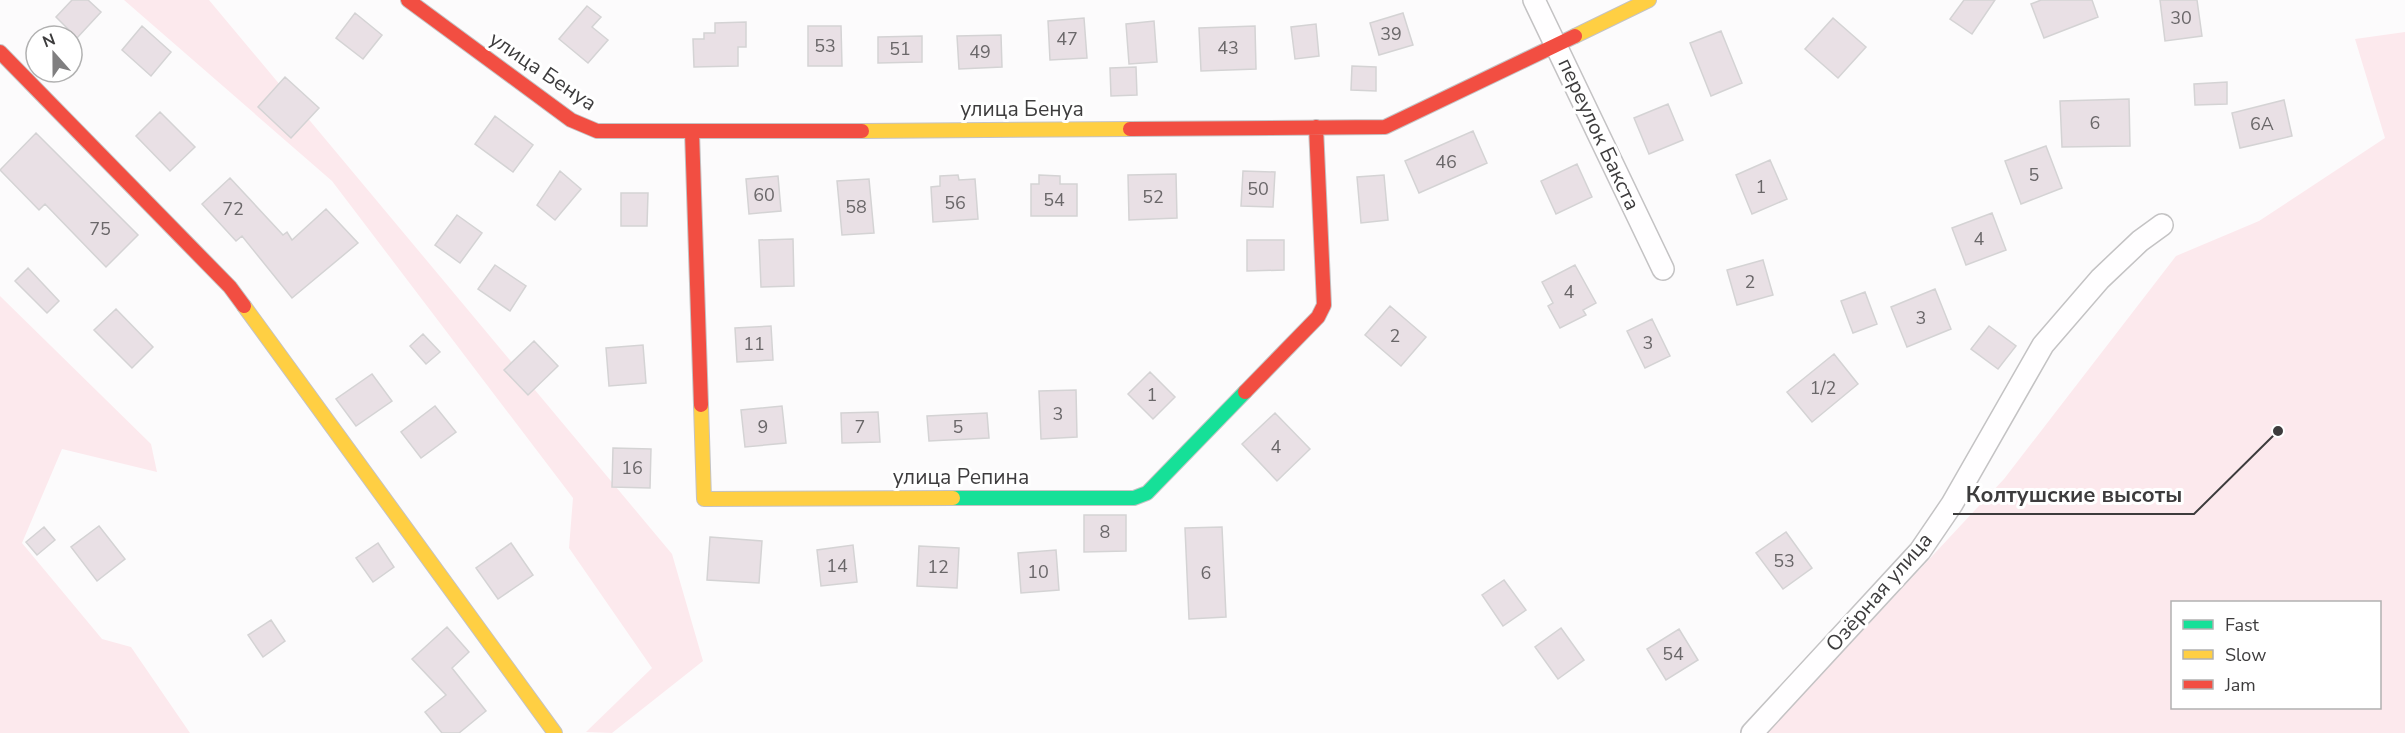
<svg xmlns="http://www.w3.org/2000/svg" width="2405" height="733" viewBox="0 0 2405 733" font-family="'Nunito Sans',sans-serif">
<style>
.green{fill:#fce9ed;fill-rule:evenodd}
.building{fill:#e9e0e5;stroke:#d4d3d4;stroke-width:1.5}
.lines{fill:none;stroke-linecap:round;stroke-linejoin:round}
.street-casing{stroke:#c4c3c4;stroke-width:24}
.fast-casing{stroke:#c4c3c4;stroke-width:16}
.slow-casing{stroke:#c4c3c4;stroke-width:16}
.jam-casing{stroke:#c4c3c4;stroke-width:16}
.street{stroke:#fffeff;stroke-width:21}
.fast{stroke:#16e098;stroke-width:14}
.slow{stroke:#ffcf43;stroke-width:14}
.jam{stroke:#f24e42;stroke-width:14}
.labels{text-anchor:middle;stroke-width:6;stroke-linejoin:round;paint-order:stroke}
.number-label{font-size:18px;fill:#6a6769}
.street-label{font-size:21px;fill:#3d3c3d;stroke:#fff}
.leader{fill:none;stroke:#3d3c3d;stroke-width:2}
.callout-dot{fill:#3d3c3d;stroke:#fff;stroke-width:2}
.callout-label{font-size:22px;text-anchor:middle;font-weight:bold;fill:#3d3c3d;stroke:#fff;stroke-width:6;stroke-linejoin:round;paint-order:stroke}
</style>
<rect width="100%" height="100%" fill="#fcfbfc"/>
<path class="green" d="M124,0h85l463,554 31,107 -91,72 -26,-1 66,-64 -83,-120 4,-50 -241,-317z
M2405,32v701h-638l237,-254 172,-223 83,-35 126,-83 -30,-99zM2172,602h208v106h-208z
M0,296l151,148 6,28 -95,-23 -40,94 80,96 29,8 59,86h-190z"/>
<path class="building" d="M72,0h16l13,12 -24,26 -21,-21z
M1964,0h31l-23,34 -22,-15z
M2041,0h51l6,17 -54,21 -13,-34z
M2160,0h37l5,36 -37,5z
M587,6l14,11 -9,10 16,13 -20,23 -29,-24z
M355,13l27,22 -19,24 -27,-21z
M1403,13l10,32 -34,10 -9,-32z
M1084,18l3,40 -37,2 -2,-39z
M1833,18l33,29 -28,31 -33,-29z
M1154,21l3,41 -28,2 -3,-40z
M746,22v25h-8v19l-44,1 -1,-28h11v-6h11v-10z
M1316,24l3,32 -24,3 -4,-32z
M142,26l29,26 -20,24 -29,-26z
M808,26h33l1,40h-34z
M1255,26l1,43 -55,2 -2,-43z
M1721,31l21,52 -31,13 -21,-53z
M1001,35l1,32 -43,2 -2,-33z
M922,36v26l-44,1v-26z
M1352,66l24,1v24l-25,-1z
M1136,67l1,28 -26,1 -1,-28z
M285,77l34,31 -28,30 -33,-31z
M2227,82v22l-32,1 -1,-21z
M2129,99l1,47 -68,1 -2,-46z
M2284,100l8,36 -52,12 -8,-35z
M1668,104l15,36 -34,14 -15,-36z
M160,112l35,35 -25,24 -34,-35z
M495,116l38,29 -20,27 -38,-28z
M1473,131l14,32 -68,30 -14,-32z
M36,133l102,102 -32,32 -61,-63 -6,6 -39,-40z
M2046,146l16,42 -41,16 -16,-43z
M1770,160l17,39 -35,15 -16,-39z
M1577,164l15,33 -36,17 -15,-33z
M560,171l21,18 -26,31 -18,-15z
M1243,171l32,1 -2,35 -32,-1z
M1176,174l1,44 -48,2 -1,-45z
M958,175l1,5 16,-1 3,40 -45,3 -2,-35 9,-1v-10z
M1039,175l21,1v8h17v32h-46v-32h8z
M1384,175l4,45 -27,3 -4,-46z
M778,176l3,35 -32,3 -3,-35z
M230,178l53,57 4,-3 5,8 34,-31 32,34 -66,55 -50,-62 -6,5 -34,-37z
M869,179l5,54 -32,2 -5,-54z
M621,193h27l-1,33h-26z
M1992,213l14,37 -40,15 -14,-37z
M457,215l25,18 -22,30 -25,-18z
M793,239l1,47 -33,1 -2,-47z
M1247,240h37v30l-37,1z
M1763,260l10,35 -36,10 -10,-35z
M495,265l31,21 -16,25 -32,-22z
M1575,265l21,38 -13,7 3,5 -26,13 -12,-22 5,-3 -11,-21z
M28,268l31,33 -12,12 -32,-32z
M1935,289l16,40 -44,18 -16,-40z
M1865,292l12,32 -24,9 -12,-32z
M1390,306l36,31 -25,29 -36,-31z
M116,309l37,38 -21,21 -38,-38z
M1652,319l18,37 -25,12 -18,-37z
M771,326l2,34 -36,2 -2,-34z
M1989,326l27,20 -18,23 -27,-20z
M423,334l17,18 -14,12 -16,-18z
M534,341l24,25 -30,29 -24,-25z
M643,345l3,38 -37,3 -3,-38z
M1834,354l24,30 -46,38 -25,-30z
M1150,372l25,25 -22,22 -25,-25z
M372,374l20,27 -36,25 -20,-27z
M1076,390l1,47 -36,2 -2,-48z
M435,406l21,26 -35,26 -20,-26z
M782,406l4,37 -41,4 -4,-37z
M878,412l2,30 -38,1 -1,-30z
M987,413l2,25 -60,3 -2,-25z
M1275,413l35,36 -33,32 -35,-37z
M613,448l38,1 -1,39 -38,-1z
M1084,515h42v36l-42,1z
M99,526l26,33 -28,22 -26,-34z
M44,527l11,13 -18,15 -11,-13z
M1222,527l4,90 -37,2 -4,-91z
M1786,532l26,36 -29,21 -27,-36z
M710,537l52,4 -3,42 -52,-3z
M378,543l16,24 -21,15 -17,-24z
M511,543l22,32 -35,24 -22,-31z
M853,545l4,37 -36,4 -4,-36z
M919,546l40,2 -2,40 -40,-2z
M1056,550l3,40 -38,3 -3,-40z
M1504,580l22,30 -23,16 -21,-31z
M271,620l14,21 -22,16 -15,-22z
M447,627l22,25 -17,16 34,43 -27,22h-17l-17,-21 21,-17 -34,-36z
M1561,628l23,32 -26,19 -23,-32z
M1679,629l19,31 -32,20 -19,-31z"/>
<g class="lines">
<defs>
<path id="street" d="M1534,0l129,269
M1752,733l168,-182 32,-47 91,-159 57,-66 40,-38 22,-16"/>
<path id="fast" d="M953,498h181l13,-5 98,-101"/>
<path id="slow" d="M1575,36l74,-36
M862,131l268,-2
M244,306l311,427
M701,405l3,94 249,-1"/>
<path id="jam" d="M408,0l163,120 26,11h265
M0,52l230,235 14,19
M1130,129l255,-2 190,-91
M692,132l9,273
M1245,392l73,-75 6,-12 -8,-178"/>
</defs>
<use href="#street" class="street-casing"/>
<use href="#fast" class="fast-casing"/>
<use href="#slow" class="slow-casing"/>
<use href="#jam" class="jam-casing"/>
<use href="#street" class="street"/>
<use href="#fast" class="fast"/>
<use href="#slow" class="slow"/>
<use href="#jam" class="jam"/>
</g>
<g class="labels">
<g class="number-label">
<text x="2181" y="24">30</text>
<text x="1391" y="40">39</text>
<text x="1067" y="45">47</text>
<text x="825" y="52">53</text>
<text x="1228" y="54">43</text>
<text x="900" y="55">51</text>
<text x="980" y="58">49</text>
<text x="2095" y="129">6</text>
<text x="2262" y="130">6А</text>
<text x="1446" y="168">46</text>
<text x="2034" y="181">5</text>
<text x="1761" y="193">1</text>
<text x="1258" y="195">50</text>
<text x="764" y="201">60</text>
<text x="1153" y="203">52</text>
<text x="1054" y="206">54</text>
<text x="955" y="209">56</text>
<text x="856" y="213">58</text>
<text x="233" y="215">72</text>
<text x="100" y="235">75</text>
<text x="1979" y="245">4</text>
<text x="1750" y="288">2</text>
<text x="1569" y="298">4</text>
<text x="1921" y="324">3</text>
<text x="1395" y="342">2</text>
<text x="1648" y="349">3</text>
<text x="754" y="350">11</text>
<text x="1823" y="394">1/2</text>
<text x="1152" y="401">1</text>
<text x="1058" y="420">3</text>
<text x="763" y="433">9</text>
<text x="860" y="433">7</text>
<text x="958" y="433">5</text>
<text x="1276" y="453">4</text>
<text x="632" y="474">16</text>
<text x="1105" y="538">8</text>
<text x="1784" y="567">53</text>
<text x="837" y="572">14</text>
<text x="938" y="573">12</text>
<text x="1038" y="578">10</text>
<text x="1206" y="579">6</text>
<text x="1673" y="660">54</text>
</g>
<g class="street-label">
<text transform="translate(543 71) rotate(34)" y="7">улица Бенуа</text>
<text x="1022" y="116">улица Бенуа</text>
<text transform="translate(1599 134) rotate(65)" y="7">переулок Бакста</text>
<text x="961" y="484">улица Репина</text>
<text transform="translate(1879 592) rotate(-49)" y="7">Озёрная улица</text>
</g>
</g>
<path class="leader" d="M2278 431L2194 514H1953"/>
<circle class="callout-dot" cx="2278" cy="431" r="6"/>
<g class="callout-label">
<text x="2074" y="502">Колтушские высоты</text>
</g>
<rect x="2171" y="601" width="210" height="108" fill="#ffffff" stroke="#b1b1b1" stroke-width="1.5"/>
<rect x="2183" y="620" width="30" height="9" fill="#16e098" stroke="#b1b1b1" stroke-width="1.5"/>
<text x="2225" y="631" font-size="18" fill="#3d3c3d">Fast</text>
<rect x="2183" y="650" width="30" height="9" fill="#ffcf43" stroke="#b1b1b1" stroke-width="1.5"/>
<text x="2225" y="661" font-size="18" fill="#3d3c3d">Slow</text>
<rect x="2183" y="680" width="30" height="9" fill="#f24e42" stroke="#b1b1b1" stroke-width="1.5"/>
<text x="2225" y="691" font-size="18" fill="#3d3c3d">Jam</text>
<g transform="translate(54 54) rotate(339)"><circle r="28" fill="#ffffff" stroke="#b1b1b1" stroke-width="1.5"/>
<path d="M0-4.5L10 22L0 15L-10 22Z" fill="#807f80"/>
<text y="-9" font-size="16" font-weight="bold" text-anchor="middle" fill="#3d3c3d">N</text>
</g>
</svg>
